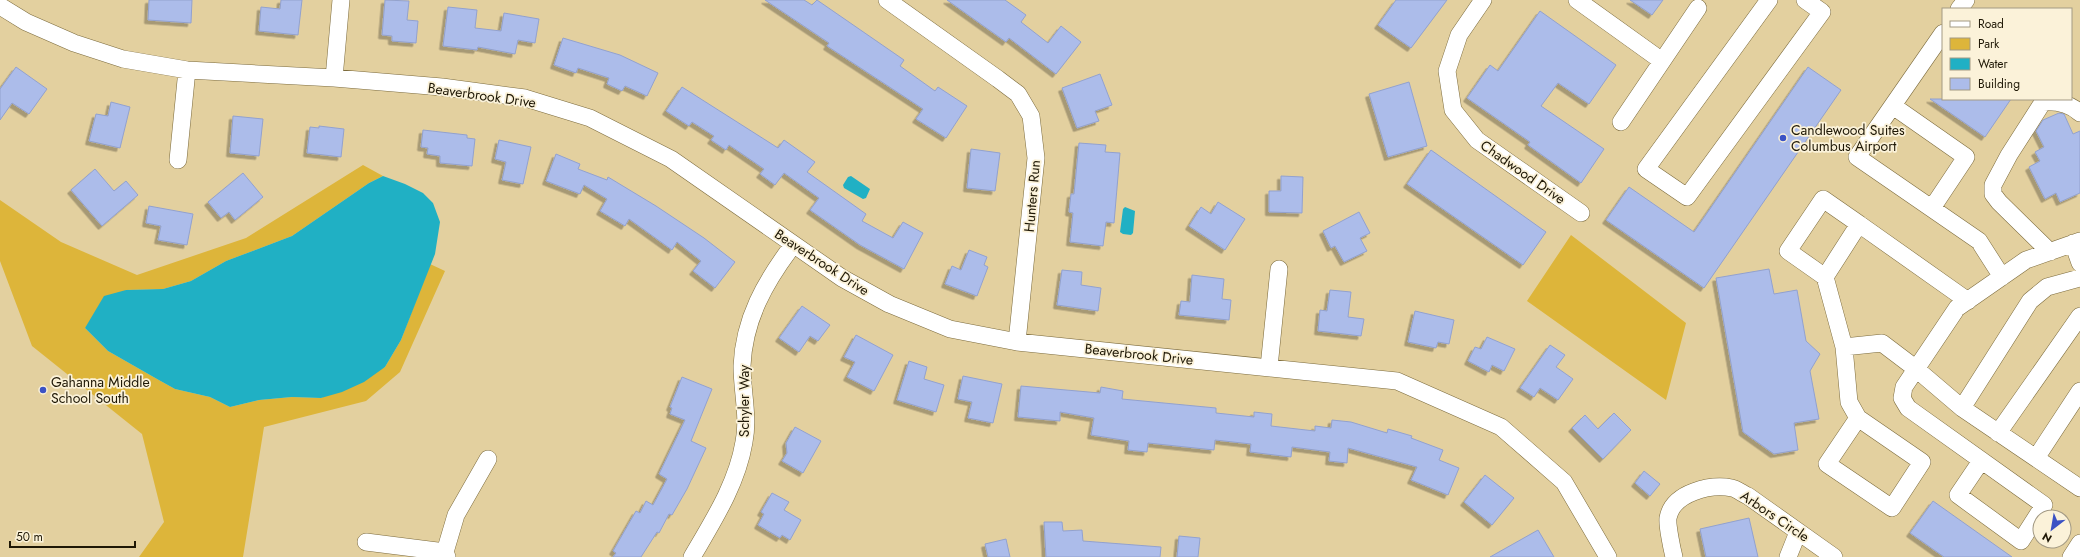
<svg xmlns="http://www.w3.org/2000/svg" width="2080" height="557" viewBox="0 0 2080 557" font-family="Jost,sans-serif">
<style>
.green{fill:#ddb53a}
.water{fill:#20b0c4}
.building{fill:#acbcea;stroke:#92a1ce;filter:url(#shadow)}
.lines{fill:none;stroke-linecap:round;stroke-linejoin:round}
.minor-casing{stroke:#7c6b3d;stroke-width:18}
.minor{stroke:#fff;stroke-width:17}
.poi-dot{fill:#3b52c4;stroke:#fbf2d9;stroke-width:1.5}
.labels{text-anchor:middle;stroke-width:3.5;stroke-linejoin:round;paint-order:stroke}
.street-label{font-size:14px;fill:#1e1705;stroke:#fbf2d9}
.poi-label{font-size:14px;fill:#1e1705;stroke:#fbf2d9;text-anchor:start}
</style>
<defs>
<filter id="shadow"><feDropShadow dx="-3.5" dy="3.5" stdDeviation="0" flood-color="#0004"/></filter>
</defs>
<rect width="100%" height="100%" fill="#e3d09f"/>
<path class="green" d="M363,165l20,11 -14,7 -77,53 -66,25 -35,20 -28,8 -37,1 -41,38 23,23 49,28 18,10 35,8 20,10 29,-7 33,-3 29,1 64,-31 16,-27 29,-76 15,7 -45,101 -34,29 -102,26 -21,130h-104l25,-35 -22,-88 -110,-88 -32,-85v-61l61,42 76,33 109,-37z
M1571,235l115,88 -20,77 -139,-99z"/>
<path class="water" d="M383,176l22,8 18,9 10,10 7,19 -5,32 -34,86 -16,27 -21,15 -22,10 -21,6 -29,-1 -33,3 -29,7 -20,-10 -35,-8 -18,-10 -49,-28 -23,-23 19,-32 22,-6 37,-1 28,-8 35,-20 66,-25 77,-53z
M851,176l19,13 -4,9 -3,1 -19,-11 -1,-3 5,-8z
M1125,207l10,4 -2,22 -2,2 -8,-1 -3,-2 3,-23z"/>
<path class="building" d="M149,0h43l-1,23 -43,-3z
M281,0h21l-4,35 -39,-4 2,-24 19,2z
M385,0l24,1 -2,19 11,1 -2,22 -24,-2v-5l-10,-1z
M765,0h39l8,5 5,-5 87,60 -4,6 35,25 3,-4 29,19 -21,32 -30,-19 7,-10 -96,-63 2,-3z
M947,0h58l21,15 -5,7 27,21 13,-17 20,16 -25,32 -47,-36 -3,4z
M1396,0h51l-36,48 -33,-23z
M1630,0h33l-11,15z
M448,7l29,3 -2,18 26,3 3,-18 35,6 -4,24 -17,-3 -3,14 -37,-7 -1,3 -34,-4z
M1540,11l76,54 -27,39 -31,-21 -17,23 63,43 -23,34 -53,-38 2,-3 -63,-44 23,-33 8,6z
M563,38l57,17 38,18 -11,23 -22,-10 -3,5 -15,-7 2,-6 -31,-10 -2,5 -22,-8z
M16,67l31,22 -18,25 -17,-11 -12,17v-31z
M1808,67l33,23 -137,198 -98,-68 23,-33 65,45z
M1100,74l12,31 -17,6 4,10 -22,7 -15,-40z
M1409,82l18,64 -39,11 -19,-63z
M682,87l96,61 6,-8 31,22 -8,10 59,42 -4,7 31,17 10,-16 20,11 -19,36 -44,-24 -50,-35 9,-12 -35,-25 -9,12 -15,-11 4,-5 -35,-24 -3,5 -15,-10 3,-4 -22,-14 -3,4 -23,-15z
M1930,99h81l-26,38z
M111,102l19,5 -10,41 -31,-7 7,-27 12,2z
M2059,113l5,1 9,20 7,-3v62l-20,9 -4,-9 -11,6 -16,-32 11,-6 -5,-9 9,-5 -8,-16 7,-11z
M233,116l30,3 -4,37 -29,-3z
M319,126l25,3 -3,28 -34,-4 3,-26 9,1z
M423,130l44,5v3l8,1 -3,27 -32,-3v-7l-13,-2 1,-6 -7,-1z
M499,140l32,7 -8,37 -21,-4 4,-18 -11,-3z
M1079,143l27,2 -1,7 15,1 -6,70 -8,-1 -3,24 -33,-4 3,-29 -4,-1 2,-18h3z
M971,149l29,4 -5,38 -28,-3z
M1431,150l115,82 -23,33 -116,-81z
M556,154l24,10 -2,5 29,11 1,-3 48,29 48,32 31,24 -20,26 -22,-17 8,-10 -24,-19 -5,8 -43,-31 -4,7 -25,-15 7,-12 -23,-14 -4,9 -34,-13z
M95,169l19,22 12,-10 12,14 -36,31 -31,-36z
M243,173l20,24 -28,23 -6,-8 -8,6 -13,-16z
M1281,176l22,1 -1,36 -33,-1v-21h12z
M1218,202l27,17 -20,31 -36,-24 12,-19 10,7z
M149,206l44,8 -6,31 -29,-5 3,-14 -15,-3z
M1359,212l11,21 -10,5 7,13 -23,11 -9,-16 -4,2 -8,-17z
M969,250l18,7 -3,8 4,2 -11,29 -32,-12 7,-18 9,4z
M1769,269l5,25 23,-4 9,51 14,13 -10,17 9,48 -25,4 4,27 -24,4 -31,-22 -27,-154z
M1062,270l20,2 -1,13 20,3 -3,23 -41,-6z
M1192,275l32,4 -2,20 9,1 -2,20 -50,-5 2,-14 9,1z
M1330,290l21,2 -3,25 16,2 -3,17 -43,-5 2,-21 7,1z
M802,306l28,19 -12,16 -8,-5 -11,16 -20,-14z
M1415,311l39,9 -5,24 -11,-2 -2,6 -28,-6z
M856,335l37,20 -19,36 -27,-14 8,-15 -11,-5z
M1487,337l28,12 -11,22 -12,-6 -3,7 -21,-11 7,-14 6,2z
M1550,345l15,10 -9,12 17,12 -15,21 -18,-12 -6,9 -14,-9z
M909,361l18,6 -3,12 20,6 -8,27 -39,-12z
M963,376l39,8 -9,39 -25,-5 4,-16 -14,-3z
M682,377l30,12 -21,52 15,7 -19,41 -15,26 -3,-1 -10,19 -2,-1 -16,25h-28l3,-4 -3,-2 23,-40 4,2 6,-12 7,4 14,-26 -8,-5 26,-54 -15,-6 2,-6 -2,-1z
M1021,386l79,7 1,-6 22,4 -1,8 94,9v5l38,4v-5l18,2 -1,12 44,5v-5l16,2 1,-8 19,2 36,11 1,-4 24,7 -1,2 32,12 -4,10 20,8 -11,27 -37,-15 6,-13 -69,-19 -1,15 -18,-2 1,-9 -38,-5 -1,10 -41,-5 1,-8 -36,-4 -1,10 -66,-7 -1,9 -19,-2 1,-9 -38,-6 3,-17 -34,-6v9l-42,-4z
M1614,413l17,17 -28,29 -31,-31 13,-13 13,14z
M795,427l26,14 -18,32 -21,-12 5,-8 -1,-10z
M1644,471l16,13 -10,12 -15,-13z
M1485,475l29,23 -22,27 -28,-23z
M772,493l17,9 -5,8 17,10 -11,20 -8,-5 -2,3 -22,-13 6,-11 -3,-2z
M1933,501l79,56h-68l-34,-24z
M1749,518l9,39h-52l-6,-28z
M1044,522h18l1,9 19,-1 1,11 78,6 -1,10h-114z
M1538,530l16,27h-64z
M1179,536l21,2 -2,19h-21z
M1006,539l4,18h-22l-3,-13z"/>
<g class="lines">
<defs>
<path id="minor" d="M887,0l111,79 20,15 13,22 5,42 -19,184
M1483,0l-24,35 -12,36 6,39 24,30 104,73
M1577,0l85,61
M1769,0l-123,169 41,28 135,-185 -17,-12
M0,6l26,16 48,21 49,16 64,11 147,8 108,9 83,11 65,20 81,41 171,119 47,26 61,25 67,13 380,39 104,46 63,55 44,75
M1959,9l7,-9
M1943,33l-86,124 122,84 23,36
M334,78l7,-78
M1893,106l73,51 -34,51
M1621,122l77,-114
M178,160l9,-90
M2073,243l7,20
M2050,252l-51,-50 -6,-8v-9l16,-30 34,-53c14,-1 26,1 37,11
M1825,277l-37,-26 35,-52 36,25
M1968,301l-109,-77 -34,53 19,70 38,-4 33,25 47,40 118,80
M1844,347l5,55 9,16 -31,46 65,44 30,-46 -64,-44
M1269,367l10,-98
M1962,408l68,-107 17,-14 33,-9
M1998,433l82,-117
M2036,458l44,-67
M1981,461l-23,34 63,46 23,-36 -136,-97 -6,-10 2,-11 53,-79 69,-48 54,-19
M366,542l79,10 2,5
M445,552l11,-37 32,-56
M692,557c21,-36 45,-73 52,-115 5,-25 -2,-51 -2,-76 2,-47 23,-84 51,-121
M1674,557c-2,-8 -7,-32 -6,-39 5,-26 43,-34 64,-30 5,1 11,6 16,8l86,61
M1788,557l10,-25
M2071,557l9,-14"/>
</defs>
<use href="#minor" class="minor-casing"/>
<use href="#minor" class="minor"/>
</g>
<g class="poi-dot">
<circle cx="1783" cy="138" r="4"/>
<circle cx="43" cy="390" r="4"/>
</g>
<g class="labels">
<g class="street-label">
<text transform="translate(482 95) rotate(8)" y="5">Beaverbrook Drive</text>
<text transform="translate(1523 172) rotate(35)" y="5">Chadwood Drive</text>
<text transform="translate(1032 196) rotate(-85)" y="5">Hunters Run</text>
<text transform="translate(822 262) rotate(33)" y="5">Beaverbrook Drive</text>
<text transform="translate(1139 354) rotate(6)" y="5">Beaverbrook Drive</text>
<text transform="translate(744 401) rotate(-90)" y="5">Schyler Way</text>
<text transform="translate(1775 516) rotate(34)" y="5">Arbors Circle</text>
</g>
<g class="poi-label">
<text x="1791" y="135">Candlewood Suites<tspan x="1791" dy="16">Columbus Airport</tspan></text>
<text x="51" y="387">Gahanna Middle<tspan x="51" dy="16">School South</tspan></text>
</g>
</g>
<rect x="1942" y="8" width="130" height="92" fill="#fbf2d9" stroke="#a39a84"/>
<rect x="1950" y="21" width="20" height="6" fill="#ffffff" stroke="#a39a84"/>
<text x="1978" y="28" font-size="12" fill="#1e1705">Road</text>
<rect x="1950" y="38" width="20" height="12" fill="#ddb53a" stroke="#a39a84"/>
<text x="1978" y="48" font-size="12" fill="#1e1705">Park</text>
<rect x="1950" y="58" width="20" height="12" fill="#20b0c4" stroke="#a39a84"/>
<text x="1978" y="68" font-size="12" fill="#1e1705">Water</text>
<rect x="1950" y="78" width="20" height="12" fill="#acbcea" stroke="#a39a84"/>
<text x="1978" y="88" font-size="12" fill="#1e1705">Building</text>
<g transform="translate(2052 529) rotate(211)"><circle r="19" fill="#fbf2d9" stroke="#a39a84"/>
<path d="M0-3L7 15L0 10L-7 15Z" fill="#3b52c4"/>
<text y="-6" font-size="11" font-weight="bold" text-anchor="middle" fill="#1e1705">N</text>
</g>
<path d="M10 541v6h125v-6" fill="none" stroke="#1e1705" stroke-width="2"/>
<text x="16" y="541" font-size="12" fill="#1e1705" stroke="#fbf2d9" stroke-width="3" paint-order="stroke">50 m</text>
</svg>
